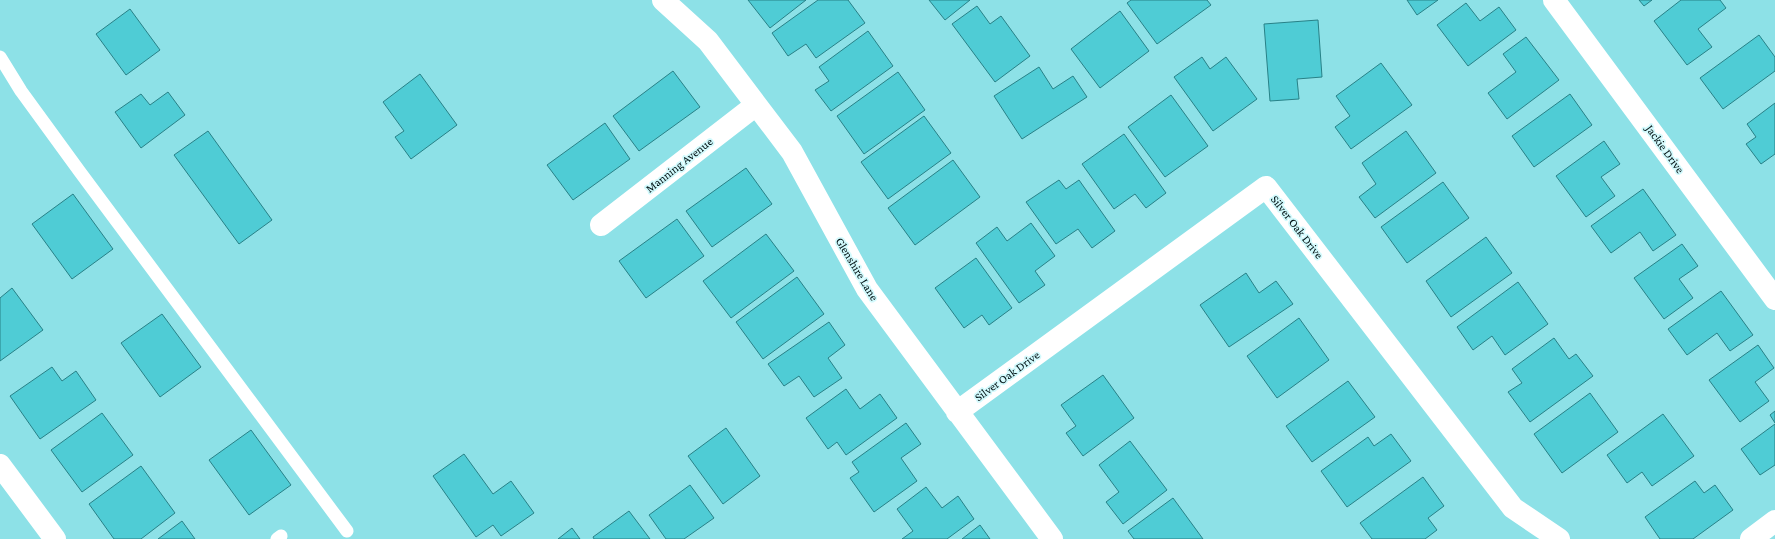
<svg xmlns="http://www.w3.org/2000/svg" width="1775" height="539" viewBox="0 0 1775 539" font-family="'Crimson Pro',serif">
<style>
.building{fill:#4fccd5;stroke:#288187}
.lines{fill:none;stroke-linecap:round;stroke-linejoin:round}
.service{stroke:#fff;stroke-width:13}
.minor{stroke:#fff;stroke-width:22}
.tertiary{stroke:#fff;stroke-width:22}
.labels{text-anchor:middle;stroke-width:3.5;stroke-linejoin:round;paint-order:stroke}
.street-label{font-size:12px;fill:#001012;stroke:#d2fafd}
</style>
<rect width="100%" height="100%" fill="#8de1e7"/>
<path class="building" d="M748,0h58l-36,28z
M818,0h30l17,23 -49,35 -10,-14 -18,12 -16,-23z
M929,0h41l-25,20z
M1131,0h76l4,5 -54,39 -30,-41z
M1407,0h31l-21,15z
M1639,0h13l-8,6z
M1681,0h39l6,8 -28,21 14,18 -25,18 -33,-44z
M1466,3l14,18 19,-14 17,23 -48,36 -31,-41z
M977,6l13,18 11,-8 29,40 -35,26 -43,-58z
M130,9l30,41 -34,25 -30,-41z
M1120,11l29,40 -49,37 -29,-39z
M1318,20l4,57 -25,2 2,20 -29,2 -6,-77z
M868,31l25,35 -62,45 -16,-21 14,-9 -10,-14z
M1759,35l16,22v14l-52,38 -23,-31z
M1526,37l33,43 -52,39 -19,-26 28,-21 -13,-18z
M1202,57l8,12 16,-12 31,42 -44,32 -39,-54z
M1381,63l31,42 -61,44 -16,-22 15,-11 -14,-20z
M1039,67l14,22 20,-13 14,21 -65,42 -28,-43z
M673,71l27,36 -61,44 -26,-35z
M898,72l27,38 -61,44 -27,-38z
M420,74l37,51 -46,34 -16,-22 9,-6 -21,-29z
M168,92l17,23 -44,33 -26,-36 26,-18 9,11z
M1570,94l22,31 -58,42 -22,-31z
M1171,95l37,51 -43,31 -37,-50z
M1775,103v51l-14,10 -15,-20 10,-7 -9,-13z
M924,116l27,37 -63,46 -27,-37z
M605,123l25,36 -57,41 -26,-35z
M208,131l64,89 -33,24 -65,-89z
M1406,131l30,42 -61,45 -16,-21 17,-13 -14,-21z
M1124,134l42,59 -20,15 -11,-14 -21,15 -32,-45z
M1604,141l16,23 -19,13 14,19 -29,21 -30,-41z
M953,160l27,37 -65,48 -27,-37z
M746,168l26,36 -60,43 -26,-36z
M1059,180l7,9 13,-9 36,51 -23,17 -14,-19 -22,15 -30,-42z
M1443,182l26,36 -62,45 -26,-36z
M1643,189l33,46 -23,16 -13,-19 -29,21 -20,-27z
M73,194l40,55 -41,30 -40,-55z
M677,219l27,37 -58,42 -27,-37z
M1031,223l24,33 -20,15 10,14 -26,18 -43,-60 21,-16 10,14z
M766,234l28,37 -63,47 -28,-37z
M1486,237l26,36 -61,44 -25,-36z
M1682,244l16,22 -19,13 14,19 -29,21 -30,-41z
M976,258l36,50 -23,17 -7,-10 -18,13 -29,-40z
M1246,273l13,20 17,-12 17,23 -64,43 -29,-42z
M797,277l27,37 -61,45 -27,-37z
M1518,282l30,42 -43,31 -13,-19 -19,14 -16,-23z
M12,288l31,42 -43,31v-63z
M1721,291l32,44 -23,16 -13,-18 -30,22 -19,-26z
M162,314l39,53 -41,30 -39,-54z
M1299,318l30,42 -52,38 -30,-42z
M829,322l16,23 -17,13 14,20 -28,19 -15,-21 -15,10 -16,-22z
M1554,338l15,21 7,-5 17,22 -63,46 -22,-30 14,-9 -10,-14z
M1758,345l16,23 -19,14 14,19 -29,21 -31,-42z
M52,367l10,14 14,-10 20,29 -56,39 -30,-43z
M1103,375l31,43 -51,38 -17,-23 10,-7 -15,-21z
M1348,381l27,36 -63,45 -26,-36z
M846,389l14,20 20,-15 17,24 -51,37 -9,-13 -9,7 -22,-31z
M1590,393l28,39 -56,41 -28,-39z
M1775,411v12l-5,-8z
M102,413l31,42 -51,37 -31,-42z
M1663,414l31,42 -42,30 -10,-14 -15,11 -20,-28z
M906,423l15,21 -20,14 16,23 -43,31 -24,-34 9,-6 -7,-10z
M1775,424v41l-15,10 -19,-26z
M726,428l34,48 -37,28 -35,-48z
M251,430l40,55 -42,30 -40,-55z
M1391,434l20,27 -64,46 -26,-36 47,-34 6,9z
M1130,441l37,49 -44,34 -17,-22 13,-10 -20,-27z
M464,454l29,40 18,-13 23,32 -33,23 -8,-11 -17,12 -43,-61z
M141,466l34,47 -34,26h-27l-25,-35z
M1423,477l21,29 -16,12 9,12 -12,9h-53l-12,-16z
M1695,481l9,12 11,-8 18,25 -40,29h-33l-15,-22z
M690,485l24,33 -30,21h-18l-17,-24z
M926,487l16,21 16,-12 16,23 -27,20h-45l11,-8 -16,-22z
M1173,498l30,41h-69l-6,-8z
M629,511l21,28h-56l-1,-2z
M182,521l13,18h-37z
M980,525l10,14h-28z
M572,528l8,11h-22z"/>
<g class="lines">
<path class="service" d="M0,57l21,34 59,81 267,359
M277,539l4,-3"/>
<path class="minor" d="M663,0l45,41 84,111 75,137 185,250
M1554,0l221,299
M601,225l155,-120
M957,412l309,-225 247,321 46,31
M0,465l55,74"/>
<path class="tertiary" d="M1751,539l24,-18"/>
</g>
<g class="labels">
<g class="street-label">
<text transform="translate(1665 149) rotate(54)" y="4">Jackie Drive</text>
<text transform="translate(679 165) rotate(-38)" y="4">Manning Avenue</text>
<text transform="translate(1297 227) rotate(52)" y="4">Silver Oak Drive</text>
<text transform="translate(857 269) rotate(59)" y="4">Glenshire Lane</text>
<text transform="translate(1007 376) rotate(-36)" y="4">Silver Oak Drive</text>
</g>
</g>
</svg>
